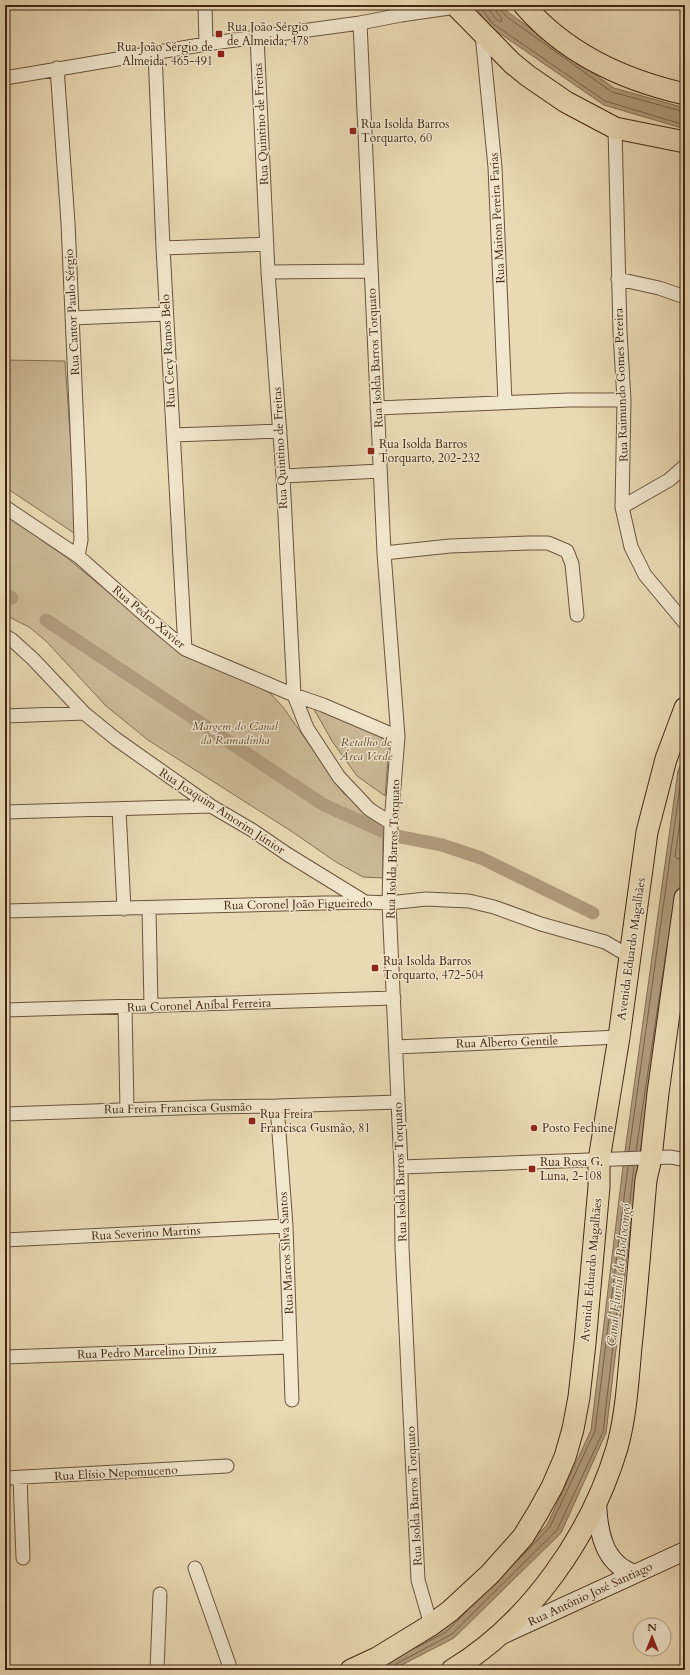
<svg xmlns="http://www.w3.org/2000/svg" width="690" height="1675" viewBox="0 0 690 1675" font-family="Cardo,serif">
<style>
.green{fill:#cdbb99;stroke:#877056}
.water{fill:#b19d7e;stroke:#846d54}
.lines{fill:none;stroke-linecap:round;stroke-linejoin:round}
.shore{stroke:#796249;stroke-width:1}
.canal{stroke:#b19d7e;stroke-width:13}
.street-casing{stroke:#6b533c;stroke-width:15}
.secondary-casing{stroke:#412614;stroke-width:20}
.primary-casing{stroke:#412614;stroke-width:23}
.street{stroke:#f1e7ce;stroke-width:13}
.secondary{stroke:#f1e7ce;stroke-width:18}
.primary{stroke:#eadab4;stroke-width:21}
.poi-dot{fill:#8f2418;stroke:#f1e7ce;stroke-width:1.5}
.labels{text-anchor:middle;stroke-width:3;stroke-linejoin:round;paint-order:stroke}
.poi-label{font-size:12px;fill:#412614;stroke:#f1e7ce;text-anchor:start}
.street-label{font-size:12px;fill:#412614;stroke:#f1e7ce}
.park-label{font-size:12px;font-style:italic;fill:#644b35;stroke:#f1e7ce}
.water-label{font-size:13px;font-style:italic;fill:#634a34;stroke:#f1e7ce}
</style>
<rect width="100%" height="100%" fill="#eadab4"/>
<filter id="stains"><feTurbulence type="fractalNoise" baseFrequency=".005" numOctaves="4"/><feColorMatrix values="0 0 0 0 .2 0 0 0 0 .09 0 0 0 0 .02 0 0 0 .5 -.17"/></filter>
<radialGradient id="worn" r=".72"><stop offset=".6" stop-color="#630" stop-opacity="0"/><stop offset="1" stop-color="#630" stop-opacity=".3"/></radialGradient>
<path class="green" d="M5,360l60,1 12,174 -72,-48z
M5,515l61,42 82,68 122,68 13,14 61,87 39,25v59l-20,-1 -27,-15 -45,-31 -143,-91 -42,-34 -60,-65 -17,-14 -24,-12z
M311,704l79,31 -5,61 -28,-20 -25,-35z"/>
<path class="water" d="M474,5h28l7,8 105,75 71,20v21l-81,-24 -115,-79z
M685,754v99l-46,306 -33,274 -45,100 -107,105 -62,32h-28l79,-41 104,-104 44,-95 33,-272 54,-387z"/>
<g class="lines">
<path class="shore" d="M479,5l13,18 113,78 80,24
M485,5l11,14 5,3 1,-3 -6,-8 -1,-6
M500,5v4l7,8 105,75 73,20
M685,785l-10,72 2,2 8,-2
M629,1151l53,-379 3,-8
M636,1151l31,-205
M518,1560l32,-33 45,-96 33,-265
M416,1648l30,-16 21,-21
M391,1670l3,-5 58,-31 105,-104 46,-98 31,-266"/>
<path class="canal" d="M5,593l7,5
M46,620l278,185 67,30 51,10 39,13 112,55"/>
<defs>
<path id="street" d="M205,5l1,39
M360,23l24,530 14,184 -7,86 -2,80 12,264 1,80 16,333 13,45
M482,34l13,133 10,235
M257,37l11,235 15,204 11,219 13,33 32,49 30,32 22,14
M155,52l8,196 22,401
M57,68l11,155 11,252 2,65 -3,16
M5,78l201,-34 154,-21 41,-8 69,-10
M615,128l5,204 4,68 -2,107 9,40 14,28 40,48
M163,248l104,-4
M268,272l103,-1
M618,279l41,9 26,9
M72,318l94,-4
M377,408l192,-8h55
M173,435l107,-4
M283,476l97,-5
M5,507l73,49 70,62 37,31 109,46 29,10 75,32
M622,507l47,-27 16,-14
M384,553l66,-7 79,-3h19l19,8 5,13 5,51
M5,636l7,4 21,19 51,54 32,26 95,67 41,24 35,24 78,48
M5,716l79,-3
M119,809l5,100
M5,812l206,-6
M149,909l2,97
M5,911l360,-9 24,1 37,-4 43,2 25,6 47,17 64,18 24,14
M125,1007l2,102
M5,1010l389,-12
M396,1047l223,-10
M277,1106l9,120 6,174
M5,1114l203,-7 69,-1 121,-4
M401,1167l270,-10 14,3
M5,1240l281,-14
M5,1357l285,-10
M5,1478l222,-12
M20,1478l3,80
M195,1568l36,102
M157,1670l3,-76"/>
<path id="secondary" d="M597,1501c1,30 6,63 38,73
M504,1634l181,-83"/>
<path id="primary" d="M455,5l57,58 16,13 38,26 49,26 70,14
M524,5c42,49 99,75 161,89
M351,1670l26,-12 54,-33 19,-14 40,-37 33,-37 14,-23 15,-27 13,-30 8,-28 6,-32 6,-54 14,-156v-27l20,-123 28,-205 19,-73 19,-51
M452,1670c78,-47 139,-135 165,-222 9,-32 11,-68 14,-101 6,-56 10,-111 15,-167l5,-22 7,-65 27,-195"/>
</defs>
<use href="#street" class="street-casing"/>
<use href="#secondary" class="secondary-casing"/>
<use href="#primary" class="primary-casing"/>
<use href="#street" class="street"/>
<use href="#secondary" class="secondary"/>
<use href="#primary" class="primary"/>
</g>
<g class="poi-dot">
<rect x="215" y="30" width="8" height="8" rx="2"/>
<rect x="217" y="50" width="8" height="8" rx="2"/>
<rect x="349" y="127" width="8" height="8" rx="2"/>
<rect x="367" y="447" width="8" height="8" rx="2"/>
<rect x="371" y="964" width="8" height="8" rx="2"/>
<rect x="248" y="1117" width="8" height="8" rx="2"/>
<circle cx="534" cy="1128" r="4"/>
<rect x="528" y="1165" width="8" height="8" rx="2"/>
</g>
<g class="labels">
<g class="poi-label">
<text x="227" y="31">Rua João Sérgio<tspan x="227" dy="14">de Almeida, 478</tspan></text>
<text x="213" y="51" text-anchor="end">Rua João Sérgio de<tspan x="213" dy="14">Almeida, 465-491</tspan></text>
<text x="361" y="128">Rua Isolda Barros<tspan x="361" dy="14">Torquarto, 60</tspan></text>
<text x="379" y="448">Rua Isolda Barros<tspan x="379" dy="14">Torquarto, 202-232</tspan></text>
<text x="383" y="965">Rua Isolda Barros<tspan x="383" dy="14">Torquarto, 472-504</tspan></text>
<text x="260" y="1118">Rua Freira<tspan x="260" dy="14">Francisca Gusmão, 81</tspan></text>
<text x="542" y="1132">Posto Fechine</text>
<text x="540" y="1166">Rua Rosa G.<tspan x="540" dy="14">Luna, 2-108</tspan></text>
</g>
<g class="street-label">
<text transform="translate(261 124) rotate(-93)" y="4">Rua Quintino de Freitas</text>
<text transform="translate(497 218) rotate(-93)" y="4">Rua Maiton Pereira Farias</text>
<text transform="translate(72 312) rotate(-93)" y="4">Rua Cantor Paulo Sérgio</text>
<text transform="translate(168 351) rotate(-93)" y="4">Rua Cecy Ramos Belo</text>
<text transform="translate(375 358) rotate(-93)" y="4">Rua Isolda Barros Torquato</text>
<text transform="translate(621 385) rotate(-92)" y="4">Rua Raimundo Gomes Pereira</text>
<text transform="translate(280 448) rotate(-93)" y="4">Rua Quintino de Freitas</text>
<text transform="translate(149 617) rotate(40)" y="4">Rua Pedro Xavier</text>
<text transform="translate(222 811) rotate(33)" y="4">Rua Joaquim Amorim Júnior</text>
<text transform="translate(393 849) rotate(-88)" y="4">Rua Isolda Barros Torquato</text>
<text transform="translate(298 904) rotate(-1)" y="4">Rua Coronel João Figueiredo</text>
<text transform="translate(631 949) rotate(-82)" y="4">Avenida Eduardo Magalhães</text>
<text transform="translate(199 1005) rotate(-2)" y="4">Rua Coronel Aníbal Ferreira</text>
<text transform="translate(507 1042) rotate(-2)" y="4">Rua Alberto Gentile</text>
<text transform="translate(178 1108) rotate(-1)" y="4">Rua Freira Francisca Gusmão</text>
<text transform="translate(400 1172) rotate(-92)" y="4">Rua Isolda Barros Torquato</text>
<text transform="translate(146 1233) rotate(-3)" y="4">Rua Severino Martins</text>
<text transform="translate(286 1253) rotate(-93)" y="4">Rua Marcos Silva Santos</text>
<text transform="translate(591 1270) rotate(-85)" y="4">Avenida Eduardo Magalhães</text>
<text transform="translate(147 1352) rotate(-2)" y="4">Rua Pedro Marcelino Diniz</text>
<text transform="translate(116 1473) rotate(-3)" y="4">Rua Elísio Nepomuceno</text>
<text transform="translate(414 1496) rotate(-93)" y="4">Rua Isolda Barros Torquato</text>
<text transform="translate(590 1594) rotate(-25)" y="4">Rua Antônio José Santiago</text>
</g>
<g class="park-label">
<text x="235" y="730">Margem do Canal<tspan x="235" dy="14">da Ramadinha</tspan></text>
<text x="366" y="746">Retalho de<tspan x="366" dy="14">Área Verde</tspan></text>
</g>
<g class="water-label">
<text transform="translate(618 1275) rotate(-84)" y="5">Canal Fluvial de Bodocongó</text>
</g>
</g>
<rect width="690" height="1675" fill="none" stroke="#eadab4" stroke-width="20"/>
<rect x="6" y="6" width="678" height="1663" fill="none" stroke="#412614" stroke-width="2"/>
<rect x="10" y="10" width="670" height="1655" fill="none" stroke="#412614"/>
<g transform="translate(652 1637)"><circle r="19" fill="#f1e7ce" stroke="#ab9a84"/>
<path d="M0-3L7 15L0 10L-7 15Z" fill="#8f2418"/>
<text y="-6" font-size="11" font-weight="bold" text-anchor="middle" fill="#412614">N</text>
</g>
<rect width="100%" height="100%" filter="url(#stains)"/>
<rect width="100%" height="100%" fill="url(#worn)"/>
</svg>
